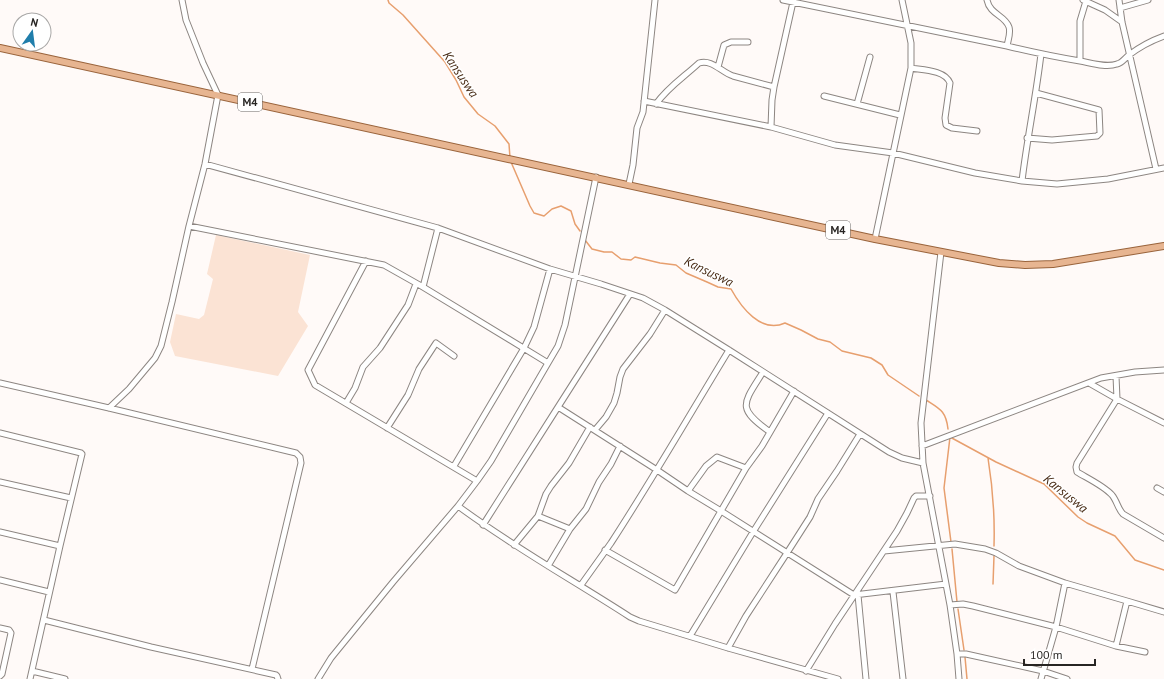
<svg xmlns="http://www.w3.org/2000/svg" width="1164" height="679" viewBox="0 0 1164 679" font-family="'PT Sans',sans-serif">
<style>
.green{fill:#fbe3d4}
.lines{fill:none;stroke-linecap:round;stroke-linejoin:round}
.stream{stroke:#e79f6e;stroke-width:1.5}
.minor-casing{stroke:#8d8682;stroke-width:7}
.major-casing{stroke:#99633b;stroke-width:8}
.minor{stroke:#fff;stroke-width:5}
.major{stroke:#e7b591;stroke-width:6}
.labels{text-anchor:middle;stroke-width:3;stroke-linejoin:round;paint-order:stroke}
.shield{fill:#fff;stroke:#686665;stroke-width:1}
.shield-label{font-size:11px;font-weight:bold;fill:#272523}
.water-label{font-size:13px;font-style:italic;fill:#462913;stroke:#fff}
</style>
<rect width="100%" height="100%" fill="#fffaf8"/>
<path class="green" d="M216,235l94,20 -12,57 10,14 -30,50 -103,-20 -5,-14 6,-28 23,5 5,-4 9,-36 -6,-5z"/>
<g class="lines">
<path class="stream" d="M388,0l1,3 14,12 42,47 11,18 8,17 14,17 17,12 14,18 1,14
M511,162l19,44 4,7 10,3 8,-7 9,-3 10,5 4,13 5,7
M585,240l7,9 12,3h8l9,7 10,1 4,-3 25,6 16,2 10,8 21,9 11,5 13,2c10,18 30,45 54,34l16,7 17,9 12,3 12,9 29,7 11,7 6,10 31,21
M926,400c14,9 20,11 22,29
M988,458c5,31 7,56 6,88
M951,542l-7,-54 6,-51 46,25 48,22 34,33 9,6 28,13 20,24 29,10
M952,549l5,53
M993,584l1,-28
M958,609l6,41
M965,657l2,22"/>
<defs>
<path id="minor" d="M783,0l224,46c25,6 49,11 73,15 11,2 26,7 37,3 5,-1 8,-6 12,-9 9,-7 24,-15 35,-19
M987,0c3,15 18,15 22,27 2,6 -1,13 -2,19
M1083,0l22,10 17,12
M1119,0l3,22 34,147
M1120,8l28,-8
M1080,61v-40l6,-20
M718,67l6,-22 7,-3h17
M911,68c12,2 34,2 39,15l-5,35 1,7 6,3 25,3
M824,96l76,19
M644,101l127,26 64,18 58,8 82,20 47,8c5,-42 14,-84 19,-127
M656,104c12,-17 28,-27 43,-41 13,-4 22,9 34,13l41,11
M857,104l13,-47
M771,127l1,-27 2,-13 19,-85
M1027,138l25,2 45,-4 3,-3 -1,-23 -63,-17
M205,164l233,64 112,41 51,15 42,14 22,12 64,40 160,102 13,6 21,5
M1022,181l35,3 51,-5 56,-11
M629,184l4,-19 4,-37 6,-16 12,-112
M189,226l195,39 39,22 125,76
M875,239l36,-171v-25l-9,-43
M941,252l-20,171 2,40 27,142 7,49 2,25
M366,261l-58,109 7,15 162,96
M423,287l15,-59
M630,294l-72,113 99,63 31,21 33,20 133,84 92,-11
M763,372c-20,32 -27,36 7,60
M1116,376l1,23 -40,64 -1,4 1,5c10,6 27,14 35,23 5,6 6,14 11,19l41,24
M0,383l109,25 187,45 4,4 1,6 -49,206
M1089,383l28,16 47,24
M346,403l9,-15 8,-21 17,-19 28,-43 8,-21
M109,408l20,-19 26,-31 6,-12 11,-44 17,-76 16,-62 13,-69 -15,-32 -17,-43 -4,-20
M387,428l21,-33 11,-26 17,-26 18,13
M595,430l11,-13 8,-14 3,-10 3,-16 3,-8 27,-35 15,-24
M0,433l81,20 1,1 -22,92
M922,446l179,-68 34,-6 29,-2
M454,466l70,-118 10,-21 16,-58
M0,482l71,16
M1157,488l7,4
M688,491l18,-25 11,-9 29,11
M458,506c55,41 115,74 172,111l9,4 89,27 110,31
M538,516l32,13
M483,525l75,-118
M0,532l60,14 -30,133
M514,545l24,-29 8,-22 5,-8 18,-23 21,-36
M605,550l70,40 71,-122 16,-22 32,-55
M884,551l71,-7 30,5 11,4 23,13 46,17 -9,44 -15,52
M548,566l22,-37 16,-20 13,-27 12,-18 9,-18
M0,580l49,12
M1065,583l62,18 -11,45
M581,585c10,-14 20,-28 30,-42 41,-63 79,-129 118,-193
M893,592l10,87
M858,595l8,84
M1127,601l37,11
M950,605l13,-1 10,2 83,21 60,19 29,6
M44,620l107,27 125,28 1,1 1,3
M0,628l9,2 2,3 -9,41 -2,2
M690,636l63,-104 75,-119
M728,648l18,-32 41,-63 23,-36 8,-18 19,-28 23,-37
M957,654h9l77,17 24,8
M32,671l33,8
M806,671l29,-47 62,-93 10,-18 7,-15 2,-2h14
M318,679l13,-21 62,-76 65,-76 19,-25 14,-20 57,-98 10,-17 7,-21 31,-148"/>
<path id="major" d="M0,48l875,191 124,24 26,2 28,-1 111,-18"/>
</defs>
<use href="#minor" class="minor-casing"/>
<use href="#major" class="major-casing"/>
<use href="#minor" class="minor"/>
<use href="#major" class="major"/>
</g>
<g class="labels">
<g class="shield">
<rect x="238" y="93" width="24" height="18" rx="3"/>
<rect x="826" y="221" width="24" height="18" rx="3"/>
</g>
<g class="shield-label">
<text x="250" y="106">M4</text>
<text x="838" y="234">M4</text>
</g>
<g class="water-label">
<text transform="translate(461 74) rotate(56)" y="5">Kansuswa</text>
<text transform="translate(709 271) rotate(26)" y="5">Kansuswa</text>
<text transform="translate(1066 493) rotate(39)" y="5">Kansuswa</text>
</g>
</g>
<g transform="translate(32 32) rotate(14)"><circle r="19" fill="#ffffff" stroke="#a9a8a7"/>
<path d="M0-3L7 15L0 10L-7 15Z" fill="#207eab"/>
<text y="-6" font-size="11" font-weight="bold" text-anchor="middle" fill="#272523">N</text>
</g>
<path d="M1024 659v6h71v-6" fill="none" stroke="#272523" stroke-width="2"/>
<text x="1030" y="659" font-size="12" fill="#272523" stroke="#ffffff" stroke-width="3" paint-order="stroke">100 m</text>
</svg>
